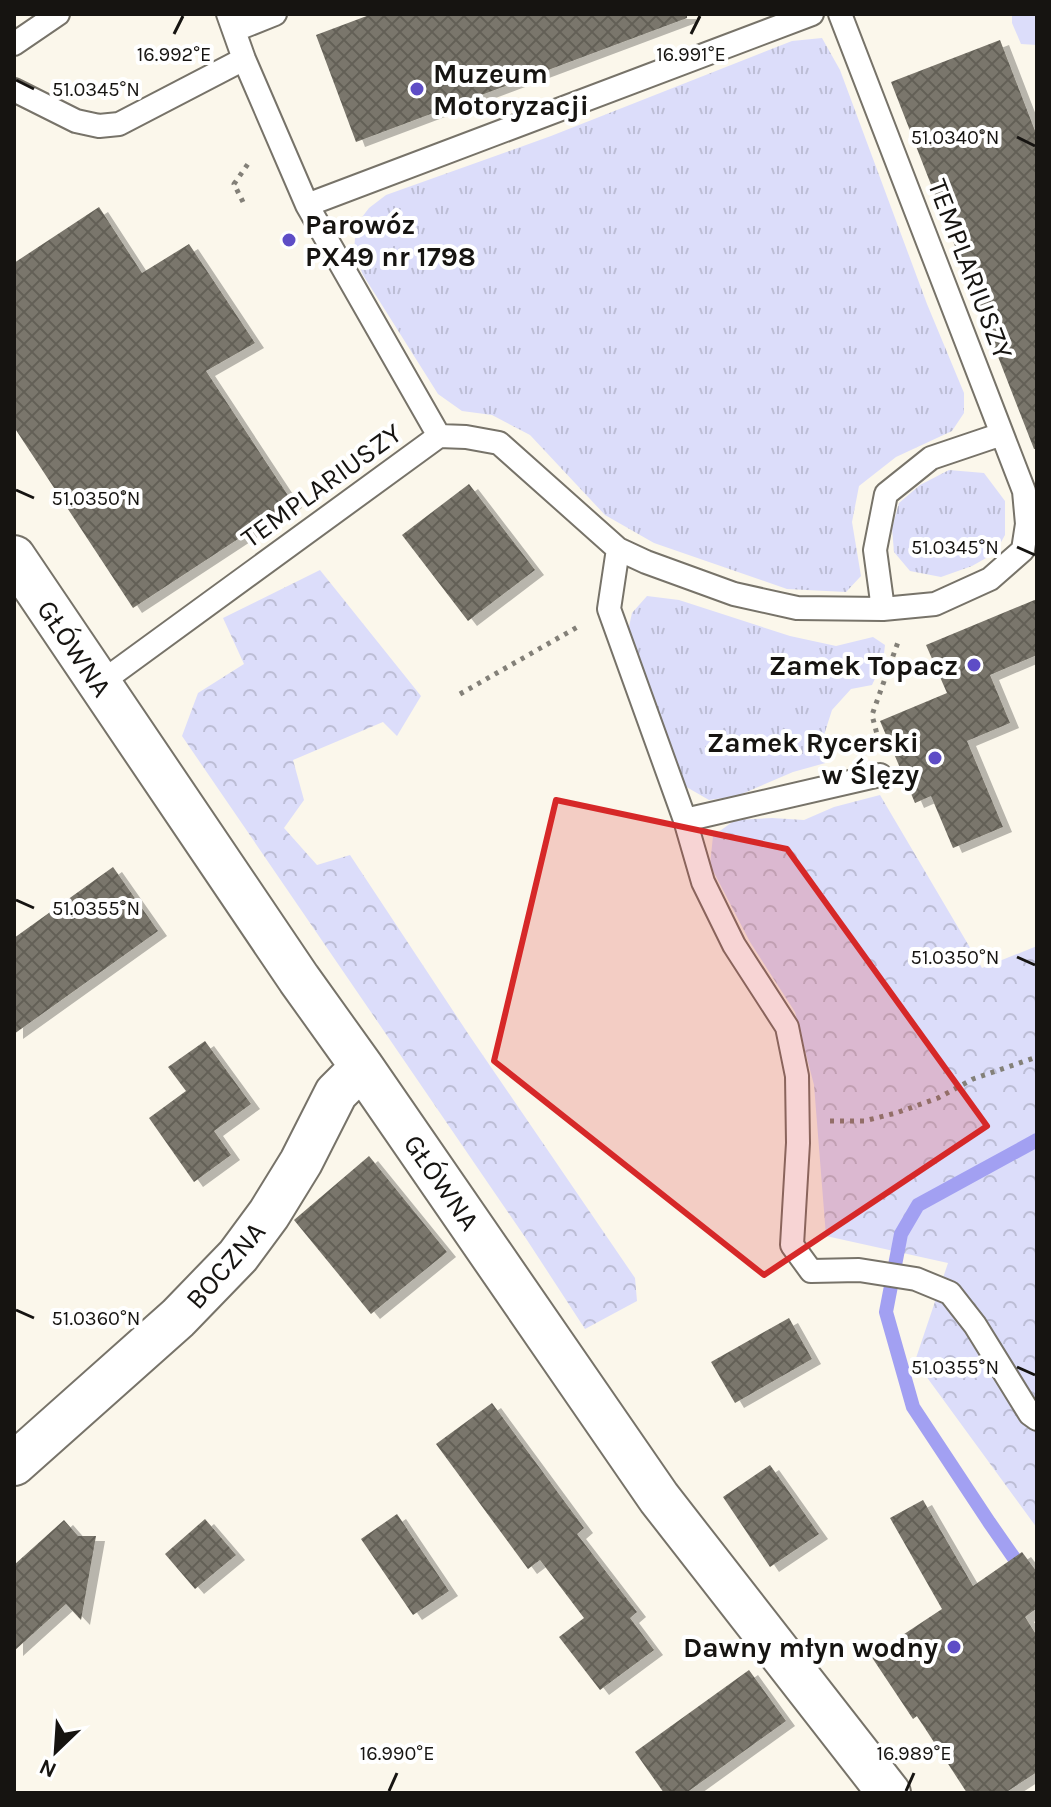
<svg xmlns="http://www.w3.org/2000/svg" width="1051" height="1807" viewBox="0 0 1051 1807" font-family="Karla,sans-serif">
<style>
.grass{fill:url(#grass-tufts)}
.forest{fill:url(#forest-crowns)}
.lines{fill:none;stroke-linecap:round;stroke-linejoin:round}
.stream{stroke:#a2a0f2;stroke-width:14}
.building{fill:url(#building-cross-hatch);filter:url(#shadow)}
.lane-casing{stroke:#777369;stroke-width:26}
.street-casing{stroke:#777369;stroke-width:46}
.path{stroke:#838078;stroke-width:5;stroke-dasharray:4 6;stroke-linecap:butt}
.lane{stroke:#fff;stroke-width:22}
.street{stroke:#fff;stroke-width:42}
.marked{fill:#d62828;fill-opacity:0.2;stroke:#d62828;stroke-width:6;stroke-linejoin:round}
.ticks{fill:none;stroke:#161411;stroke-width:3}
.poi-dot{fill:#5e4dc6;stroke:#fff;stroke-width:3}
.labels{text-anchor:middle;stroke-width:8;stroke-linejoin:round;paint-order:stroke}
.poi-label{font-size:28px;font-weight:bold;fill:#161411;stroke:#fff;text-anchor:end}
.street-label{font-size:28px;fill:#161411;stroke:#fff}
.ticks-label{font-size:20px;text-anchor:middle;fill:#161411;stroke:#fff;stroke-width:8;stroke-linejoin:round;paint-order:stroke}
</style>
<defs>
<pattern id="grass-tufts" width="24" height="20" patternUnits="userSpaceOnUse" patternTransform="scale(2)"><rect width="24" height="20" fill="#dcddfa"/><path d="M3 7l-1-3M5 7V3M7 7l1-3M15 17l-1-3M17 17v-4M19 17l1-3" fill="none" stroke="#bcbdd5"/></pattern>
<pattern id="forest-crowns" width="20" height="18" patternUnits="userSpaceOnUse" patternTransform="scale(2)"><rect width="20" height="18" fill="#dcddfa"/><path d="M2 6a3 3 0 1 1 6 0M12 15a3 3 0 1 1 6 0" fill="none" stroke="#bcbdd5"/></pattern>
<pattern id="building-cross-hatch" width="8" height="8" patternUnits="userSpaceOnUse" patternTransform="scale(2)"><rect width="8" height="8" fill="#7a766c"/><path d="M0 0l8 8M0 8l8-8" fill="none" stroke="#636057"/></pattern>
<filter id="shadow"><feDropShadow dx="9" dy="5" stdDeviation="0" flood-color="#0004"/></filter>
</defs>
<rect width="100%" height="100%" fill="#fbf7eb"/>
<path class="grass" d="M1012,14h25v31l-16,-1 -9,-21z
M822,38l18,32 87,234 37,89v20l-12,18 -56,26 -37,29 -7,36 9,54 -15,16 -59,-3 -133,-46 -49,-28 -75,-80 -38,-20 -30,-4 -24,-17 -75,-119 -9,-23 2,-27 13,-17 17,-13 165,-59 241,-95z
M949,470l35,3 21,28v34l-10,18 -23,13 -31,11 -31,-6 -16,-19 -2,-24 7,-25 21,-18z
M647,596l32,4 111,36 46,10 37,-9 12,8 -2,17 -11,23 -21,4 -19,21 -9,28 6,24 -36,10 -56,24 -28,4 -26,-15 -55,-154 4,-18z"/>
<path class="forest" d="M320,570l101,126 -24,40 -14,-14 -90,38 11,40 -20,28 33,37 33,-10 119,180 166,243 2,23 -52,28 -58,-89 -345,-504 16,-43 46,-29 -21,-46z
M880,795l102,173 55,-22v582l-122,-167 33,-98 -122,-27 -12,-151 -19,-73 -45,-70 -40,-77 3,-29 22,-16 37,-2 32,2 30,-13z"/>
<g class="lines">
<path class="stream" d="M1037,1140l-119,65 -17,29 -15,78 27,95 76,115 48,69"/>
</g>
<path class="building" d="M372,14h315v4l-331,124 -40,-107z
M1000,40l37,96v313h-3l-143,-367z
M99,207l43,66 47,-29 66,99 -49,28 87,132 -160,105 -119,-181v-164z
M469,484l66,86 -67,51 -66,-86z
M1037,599v56l-47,20 20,48 -43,18 36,86 -50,21 -22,-52 -16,7 -35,-82 67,-28 -21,-48z
M113,867l45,64 -144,103v-96z
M205,1041l46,63 -37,27 17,24 -37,27 -45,-64 37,-27 -18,-24z
M369,1156l78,96 -76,62 -77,-94z
M789,1318l23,41 -77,44 -24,-41z
M492,1403l92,125 -7,6 60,78 -7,6 24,32 -54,40 -41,-53 25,-19 -44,-58 -12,9 -92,-125z
M770,1465l49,69 -49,33 -47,-70z
M923,1500l50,86 49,-34 15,20v36l-12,9 12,19v136l-32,21h-38l-50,-77 -4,3 -42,-63 71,-47 -52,-91z
M397,1514l52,77 -36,24 -52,-76z
M205,1519l31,36 -41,34 -30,-35z
M64,1520l14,16h18l-15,84 -15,-16 -52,47v-86z
M749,1670l37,51 -100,72h-22l-29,-41z"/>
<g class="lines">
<defs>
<path id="lane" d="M228,14l16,45 63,146 132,231
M235,30l40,-16
M14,44l44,-30
M14,90l62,31 23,5 20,-2 125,-65
M307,205l505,-191
M618,549l-9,60 76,211 18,62 31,63 53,82 10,49 1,67 -6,102 19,26 48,-1 57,9 34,14 25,32 55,89 7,5
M883,609l-8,-59 11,-56 45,-36 71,-24
M99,684l340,-248 27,1 33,6 119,106 28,13 88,32 63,14 86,1 52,-5 55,-25 33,-29 4,-26 -3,-33 -184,-477
M685,820l195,-45"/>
<path id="street" d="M14,557l285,422 63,88 297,431 230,295
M14,1464l164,-146 60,-62 31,-42 32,-52 35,-69 26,-26"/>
</defs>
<use href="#lane" class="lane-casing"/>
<use href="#street" class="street-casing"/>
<path class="path" d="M243,202l-9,-18 16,-23
M460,694l121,-69
M879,742l-7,-27 26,-73
M830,1121h34l32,-8 42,-15 35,-19 64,-22"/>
<use href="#lane" class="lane"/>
<use href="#street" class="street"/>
</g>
<path class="marked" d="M556,800l231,49 200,277 -223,149 -270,-214z"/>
<path class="ticks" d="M174,34l9,-18M691,34l9,-18M16,80l18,9M1017,137l18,9M16,490l18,8M1017,547l18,8M16,900l18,8M1017,957l18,8M16,1310l18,8M1017,1367l18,8M389,1791l8,-18M906,1791l8,-18"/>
<g class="poi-dot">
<circle cx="417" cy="89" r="8"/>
<circle cx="289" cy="240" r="8"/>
<circle cx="974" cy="665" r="8"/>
<circle cx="935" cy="758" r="8"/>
<circle cx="954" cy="1647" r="8"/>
</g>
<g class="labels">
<g class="poi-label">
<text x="433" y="83" text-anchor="start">Muzeum<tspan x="433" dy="32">Motoryzacji</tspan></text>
<text x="305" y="234" text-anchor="start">Parowóz<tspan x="305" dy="32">PX49 nr 1798</tspan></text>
<text x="958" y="675">Zamek Topacz</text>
<text x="919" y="752">Zamek Rycerski<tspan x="919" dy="32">w Ślęzy</tspan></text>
<text x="938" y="1657">Dawny młyn wodny</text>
</g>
<g class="street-label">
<text transform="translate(971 269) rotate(69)" y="10">TEMPLARIUSZY</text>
<text transform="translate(321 485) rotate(-36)" y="10">TEMPLARIUSZY</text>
<text transform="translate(75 648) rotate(56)" y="10">GŁÓWNA</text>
<text transform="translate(442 1182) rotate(55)" y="10">GŁÓWNA</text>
<text transform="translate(225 1265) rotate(-49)" y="10">BOCZNA</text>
</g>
</g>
<g class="ticks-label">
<text x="174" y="61">16.992°E</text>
<text x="691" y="61">16.991°E</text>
<text x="96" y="96">51.0345°N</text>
<text x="955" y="144">51.0340°N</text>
<text x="96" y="505">51.0350°N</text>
<text x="955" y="554">51.0345°N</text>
<text x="96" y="915">51.0355°N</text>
<text x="955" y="964">51.0350°N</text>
<text x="96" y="1325">51.0360°N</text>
<text x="955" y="1374">51.0355°N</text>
<text x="397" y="1760">16.990°E</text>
<text x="914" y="1760">16.989°E</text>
</g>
<rect width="1051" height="1807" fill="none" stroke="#161411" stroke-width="32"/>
<g transform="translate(56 1751) rotate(205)" stroke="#ffffff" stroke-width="6" paint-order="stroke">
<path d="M0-6L14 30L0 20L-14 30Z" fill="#161411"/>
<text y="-12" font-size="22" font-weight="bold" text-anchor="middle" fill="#161411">N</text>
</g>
</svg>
